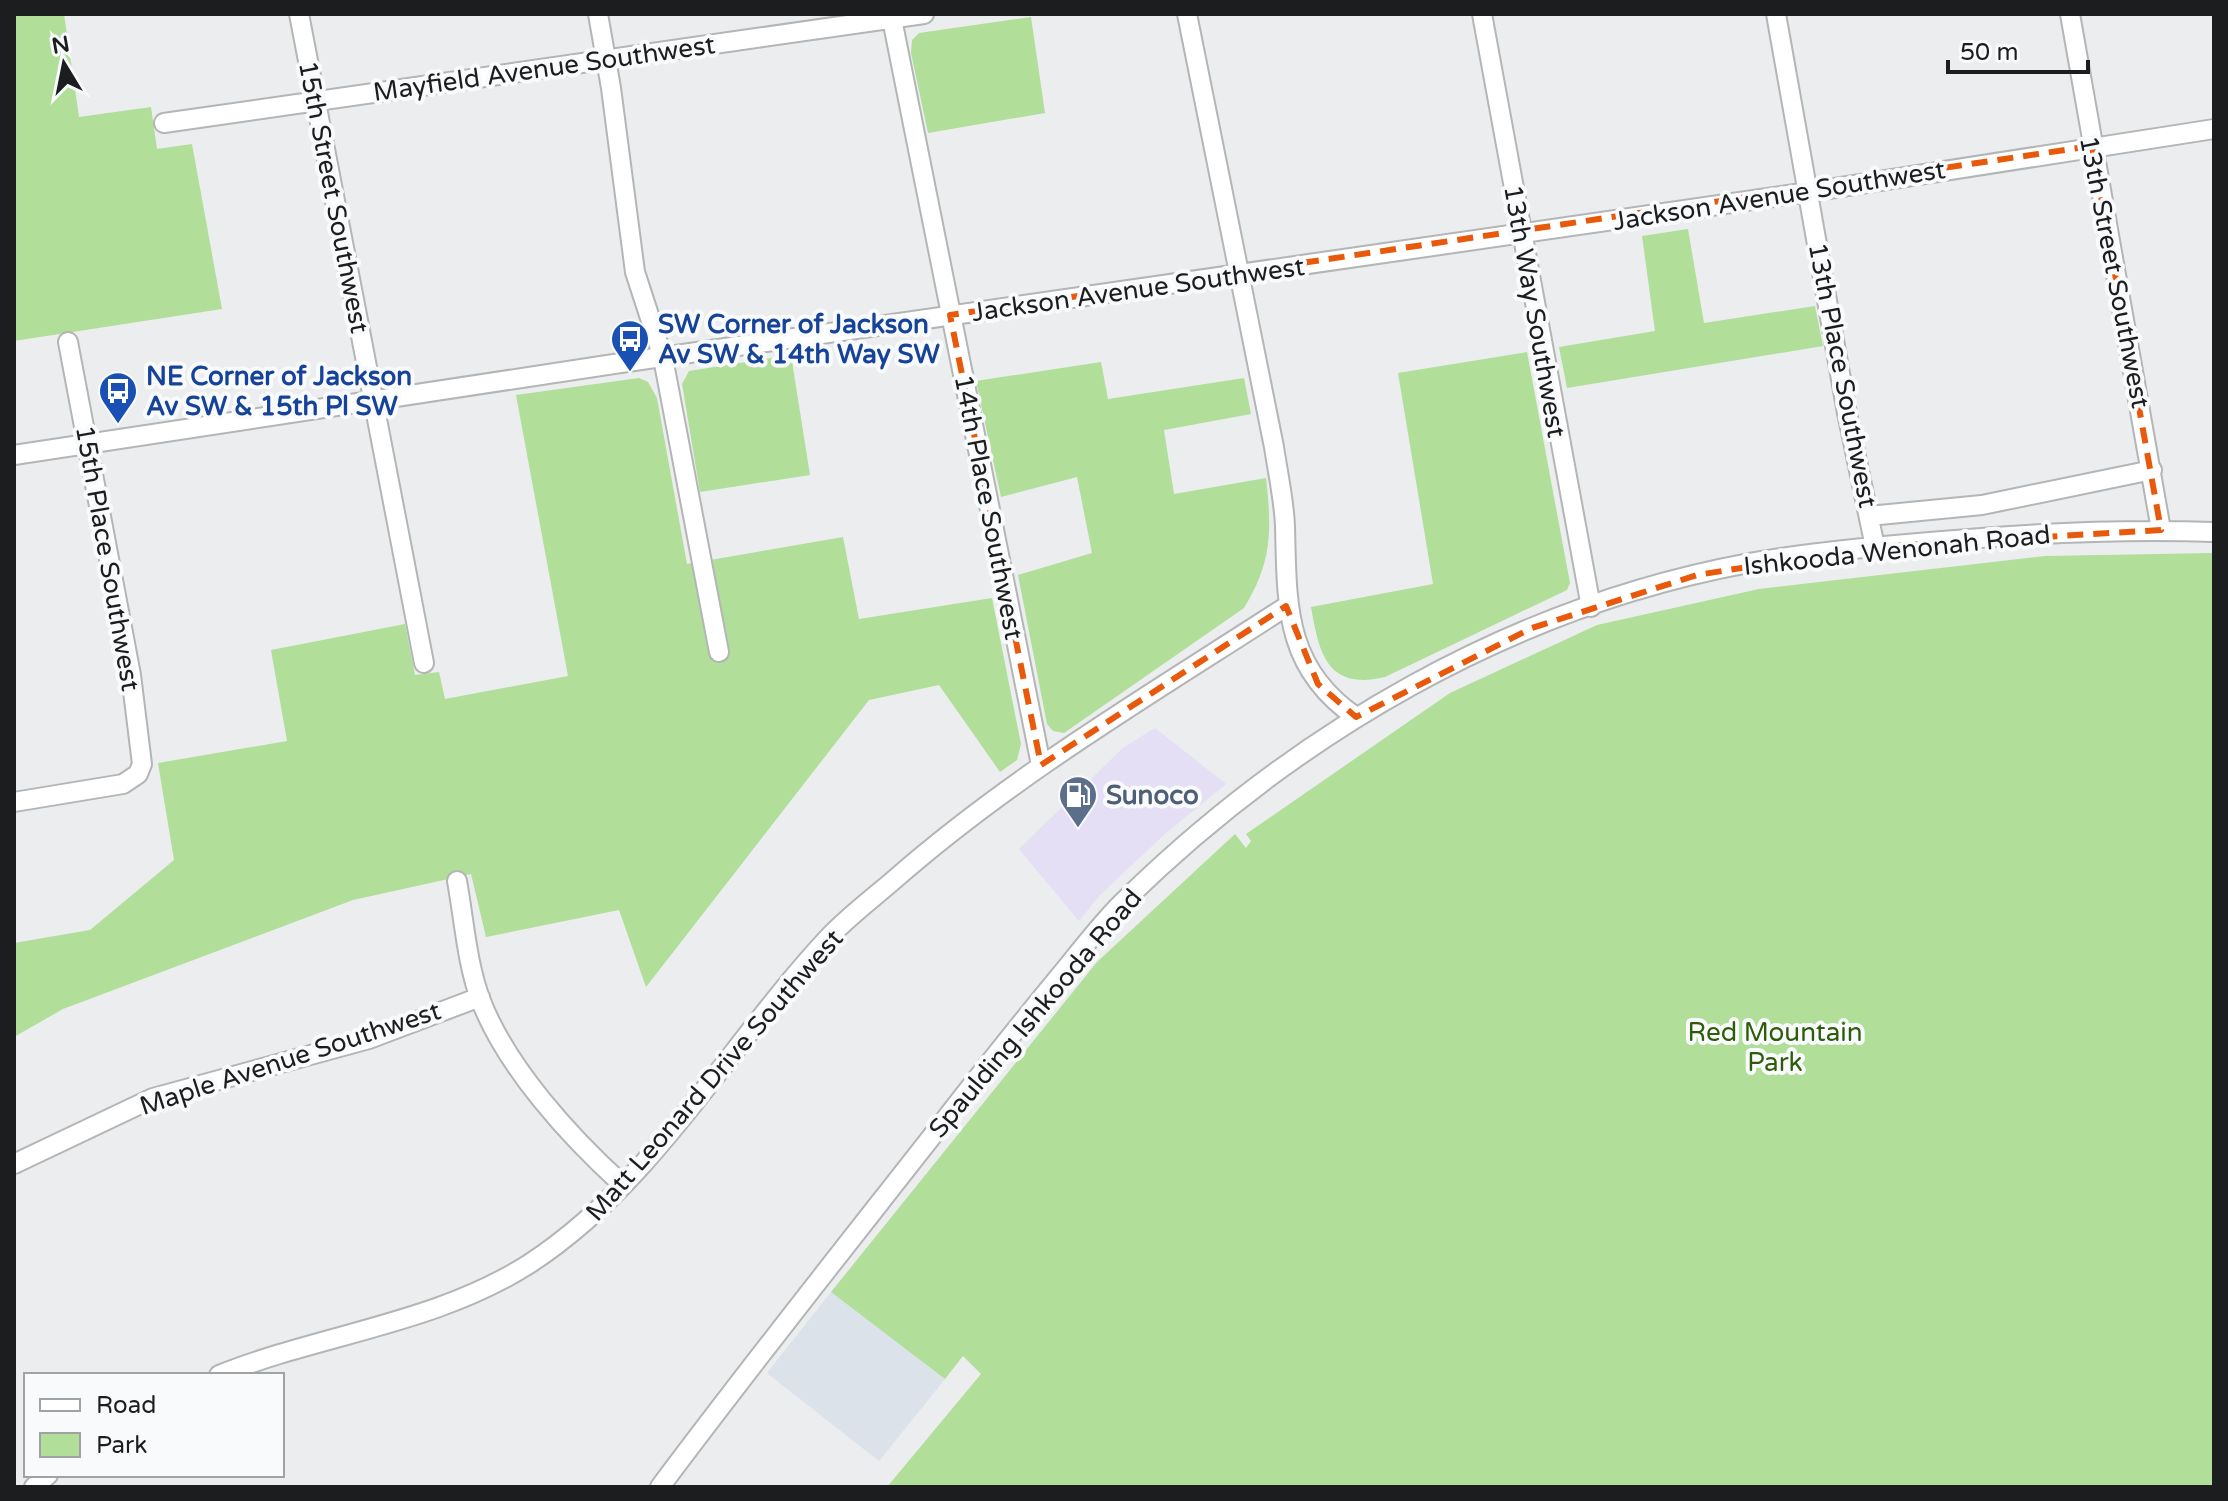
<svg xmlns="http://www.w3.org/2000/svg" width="2228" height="1501" viewBox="0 0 2228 1501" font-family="'Varela Round',sans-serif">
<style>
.commercial{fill:#e4dff5}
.built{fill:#dbe2ea}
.green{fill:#b1de99}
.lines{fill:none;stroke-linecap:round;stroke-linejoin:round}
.minor-casing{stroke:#b3b5b6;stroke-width:22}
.minor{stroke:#fff;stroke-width:18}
.marked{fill:none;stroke:#e8590c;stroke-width:6;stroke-dasharray:16 10;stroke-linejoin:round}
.labels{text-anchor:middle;stroke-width:8;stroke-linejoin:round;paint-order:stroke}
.street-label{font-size:26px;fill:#1c1d1e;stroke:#f8fafc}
.transit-label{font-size:26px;font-weight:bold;fill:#164399;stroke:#f8fafc;text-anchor:start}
.service-label{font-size:26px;font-weight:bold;fill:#4e5e75;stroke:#f8fafc;text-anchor:start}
.park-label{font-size:26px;fill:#2f5c09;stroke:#f8fafc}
</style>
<rect width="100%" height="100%" fill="#ebedef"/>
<path class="commercial" d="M1155,728l71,56 -60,49 -66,62 -21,26 -60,-72 104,-101z"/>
<path class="built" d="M831,1292l114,87 -66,82 -112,-88z"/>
<path class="green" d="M14,14h50l15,103 72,-10 6,42 35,-5 30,165 -208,32z
M1031,17l14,96 -117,20 -17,-80 1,-13 7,-7z
M1688,229l16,94 111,-17 8,40 -256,42 -8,-41 96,-16 -13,-95z
M1527,352l43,231 -3,7 -182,87c-58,14 -66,-24 -74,-70l122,-23 -35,-211z
M791,355l19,120 -110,17 -18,-108 7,-13z
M1101,362l7,37 136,-21 7,36 -87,16 10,64 92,-16c6,53 6,84 -22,130l-180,125 -11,-2 -6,-7 -29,-149 74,-22 -15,-76 -76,20 -25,-116z
M639,378l9,4 9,16 30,166 156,-27 16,82 133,-21 29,146 -4,16 -17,12 -61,-87 -70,15 -223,287 -27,-77 -133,27 -15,-63 -118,26 -290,109 -49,28v-94l76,-13 84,-70 -16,-97 129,-22 -16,-91 134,-26 10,51 24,-3 6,27 123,-23 -52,-281z
M2214,553v934h-1327l94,-113 -18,-18 -18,23 -114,-87 266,-330 138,-128 11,14 5,-7 -5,-7 204,-141 147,-68 162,-36 286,-33z"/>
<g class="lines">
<defs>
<path id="minor" d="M299,14l125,649
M598,14l13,74 24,184 28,86 56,294
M891,14l150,751
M1187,14l87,433c4,27 10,53 11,79 2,78 -1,142 71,191
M1482,14l109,593
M1776,14l71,399 28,134
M2070,14l91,516
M164,123l760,-109
M14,455l613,-93 1182,-170 405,-63
M1869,516l113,-11 170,-35
M14,802l109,-18 15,-10 4,-10 -11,-89 -63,-333
M457,881c7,38 10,84 24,120 26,67 89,136 142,184
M14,1164l139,-66 216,-59 111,-42
M219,1375c102,-41 216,-51 310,-111 125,-81 200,-220 300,-327 20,-21 44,-39 66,-58 120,-105 258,-186 392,-273
M34,1487l14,-12
M660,1487c91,-122 186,-241 280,-361 42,-54 84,-107 128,-160 18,-22 36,-46 57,-66 171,-167 386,-293 624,-337 63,-11 129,-17 193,-22 91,-8 181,-12 272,-9"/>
</defs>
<use href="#minor" class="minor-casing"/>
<use href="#minor" class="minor"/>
</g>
<path class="marked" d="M2092,146l69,384 -286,17 -178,28 -165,53 -176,89 -38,-33 -32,-78 -245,159 -91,-450z"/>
<defs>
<symbol id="bus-pin" viewBox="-11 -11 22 30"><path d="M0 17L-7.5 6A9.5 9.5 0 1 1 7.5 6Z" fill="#1a4fb4" stroke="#f8fafc"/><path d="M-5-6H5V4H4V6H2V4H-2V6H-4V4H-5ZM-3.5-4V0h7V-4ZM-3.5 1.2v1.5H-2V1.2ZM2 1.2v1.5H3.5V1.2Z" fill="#fff"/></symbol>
<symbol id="fuel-pin" viewBox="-11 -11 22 30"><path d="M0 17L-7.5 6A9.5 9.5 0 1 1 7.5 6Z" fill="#5c6f8a" stroke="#f8fafc"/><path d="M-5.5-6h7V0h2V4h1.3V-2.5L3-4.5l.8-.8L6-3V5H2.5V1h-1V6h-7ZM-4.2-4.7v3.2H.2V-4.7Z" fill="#fff"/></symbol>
</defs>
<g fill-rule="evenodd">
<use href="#bus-pin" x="608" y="317" width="44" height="60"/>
<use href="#bus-pin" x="96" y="369" width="44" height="60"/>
<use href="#fuel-pin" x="1056" y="773" width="44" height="60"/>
</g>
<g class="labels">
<g class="street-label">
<text transform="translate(544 68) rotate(-8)" y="9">Mayfield Avenue Southwest</text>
<text transform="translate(1779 195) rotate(-9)" y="9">Jackson Avenue Southwest</text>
<text transform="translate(334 197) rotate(79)" y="9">15th Street Southwest</text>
<text transform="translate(2115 272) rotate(79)" y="9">13th Street Southwest</text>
<text transform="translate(1138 289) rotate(-8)" y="9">Jackson Avenue Southwest</text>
<text transform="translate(1535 311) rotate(80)" y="9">13th Way Southwest</text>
<text transform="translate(1843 375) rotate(79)" y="9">13th Place Southwest</text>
<text transform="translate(989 507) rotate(79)" y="9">14th Place Southwest</text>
<text transform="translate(1897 550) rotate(-6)" y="9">Ishkooda Wenonah Road</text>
<text transform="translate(108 558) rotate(80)" y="9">15th Place Southwest</text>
<text transform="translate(1035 1013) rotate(-50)" y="9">Spaulding Ishkooda Road</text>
<text transform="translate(290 1058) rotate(-18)" y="9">Maple Avenue Southwest</text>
<text transform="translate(714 1075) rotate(-49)" y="9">Matt Leonard Drive Southwest</text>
</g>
<g class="transit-label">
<text x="658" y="333">SW Corner of Jackson<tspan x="658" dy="30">Av SW &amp; 14th Way SW</tspan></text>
<text x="146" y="385">NE Corner of Jackson<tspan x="146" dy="30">Av SW &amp; 15th Pl SW</tspan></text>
</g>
<g class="service-label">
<text x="1106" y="804">Sunoco</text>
</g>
<g class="park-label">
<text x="1775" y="1041">Red Mountain<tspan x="1775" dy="30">Park</tspan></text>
</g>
</g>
<rect width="2228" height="1501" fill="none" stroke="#1c1d1e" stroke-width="32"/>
<rect x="24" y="1373" width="260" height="104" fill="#f8fafc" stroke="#a0a2a3" stroke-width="2"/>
<rect x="40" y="1399" width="40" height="12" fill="#ffffff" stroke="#a0a2a3" stroke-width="2"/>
<text x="96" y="1413" font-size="24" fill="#1c1d1e">Road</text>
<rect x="40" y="1433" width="40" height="24" fill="#b1de99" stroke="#a0a2a3" stroke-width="2"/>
<text x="96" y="1453" font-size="24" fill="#1c1d1e">Park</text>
<g transform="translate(64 64) rotate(350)" stroke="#f8fafc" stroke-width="6" paint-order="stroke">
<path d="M0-6L14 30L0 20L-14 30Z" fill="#1c1d1e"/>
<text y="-12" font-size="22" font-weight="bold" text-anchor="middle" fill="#1c1d1e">N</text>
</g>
<path d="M1948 60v12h140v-12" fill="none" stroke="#1c1d1e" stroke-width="4"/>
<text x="1960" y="60" font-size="24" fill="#1c1d1e" stroke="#f8fafc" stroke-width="6" paint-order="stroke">50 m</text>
</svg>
